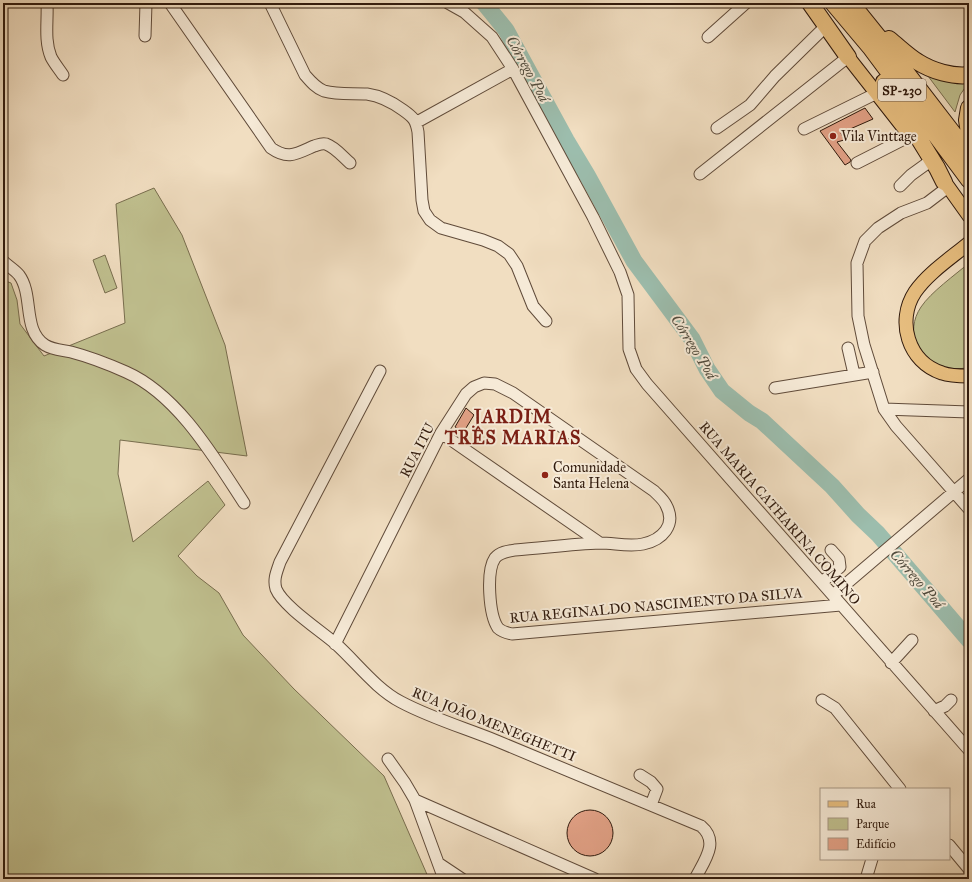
<svg xmlns="http://www.w3.org/2000/svg" width="972" height="882" viewBox="0 0 972 882" font-family="'IM FELL Great Primer',serif">
<style>
.green{fill:#c0c08f;stroke:#786d4e}
.lines{fill:none;stroke-linecap:round;stroke-linejoin:round}
.river{stroke:#9cbdad;stroke-width:17}
.building{fill:#e2a186;stroke:#301a0d}
.minor-casing{stroke:#604b3a;stroke-width:13}
.major-casing{stroke:#301a0d;stroke-width:15}
.highway-casing{stroke:#301a0d;stroke-width:18}
.minor{stroke:#f6ead7;stroke-width:11}
.major{stroke:#e8bf80;stroke-width:13}
.highway{stroke:#e8bf80;stroke-width:16}
.poi-dot{fill:#8f2418;stroke:#f6ead7;stroke-width:1.5}
.labels{text-anchor:middle;stroke-width:4;stroke-linejoin:round;paint-order:stroke}
.shield{fill:#f6ead7;stroke:#6b584a;stroke-width:1}
.shield-label{font-size:13px;font-weight:bold;fill:#301a0d}
.poi-label{font-size:14px;fill:#301a0d;stroke:#f6ead7;text-anchor:start}
.street-label{font-size:14px;fill:#301a0d;stroke:#f6ead7}
.water-label{font-size:15px;font-style:italic;fill:#504b3d;stroke:#f6ead7}
.district-label{font-size:18px;font-weight:bold;letter-spacing:1px;fill:#7a1f14;stroke:#f6ead7}
</style>
<rect width="100%" height="100%" fill="#f1dec1"/>
<filter id="stains"><feTurbulence type="fractalNoise" baseFrequency=".005" numOctaves="4"/><feColorMatrix values="0 0 0 0 .2 0 0 0 0 .09 0 0 0 0 .02 0 0 0 .5 -.17"/></filter>
<radialGradient id="worn" r=".72"><stop offset=".6" stop-color="#630" stop-opacity="0"/><stop offset="1" stop-color="#630" stop-opacity=".3"/></radialGradient>
<path class="green" d="M925,72l44,10 -9,13 -5,17z
M154,188l28,47 43,110 22,111 -127,-16 -2,34 15,68 75,-61 17,24 -47,51 19,20 22,17 24,42 51,54 90,87 45,103h-426v-599l8,3 6,17 3,24 24,32 81,-33 -9,-119z
M105,255l12,33 -12,5 -12,-33z
M969,263v105c-7,0 -15,2 -22,1 -29,-7 -43,-37 -26,-62 10,-15 34,-32 48,-44z"/>
<g class="lines">
<path class="river" d="M484,3l22,27 60,110 21,35 47,86 58,78 15,30 15,22 27,22 13,8 70,65 26,29 20,19 91,106"/>
</g>
<path class="building" d="M865,108l8,11 -32,14 3,7 -7,2 14,18 -1,2 -5,3 -25,-34z
M466,408l8,7 -11,18 -8,-6z
M567 833a23 23 0 1 1 46 0a23 23 0 1 1-46 0Z"/>
<g class="lines">
<defs>
<path id="minor" d="M47,3c1,18 -3,37 4,54 3,6 8,12 12,18
M170,3l101,145c17,12 25,6 43,-2 4,-1 7,-3 12,-2 9,3 17,13 24,19
M270,3l35,72c6,7 11,13 19,16 14,4 29,2 43,3 14,2 25,8 36,16 10,7 13,10 15,22l4,68 2,11 6,9 11,8 42,12 15,6 11,8 8,12 16,40 13,15
M448,3l16,9 28,25 21,32 80,148 27,55 8,23 1,54 7,20 11,15 322,366
M145,36l1,-33
M708,37l38,-34
M417,122l96,-53
M717,128l33,-23 25,-29 52,-51
M804,129l73,-36
M857,163l53,-27
M700,174l148,-117
M900,186l11,-11 18,-13
M948,187l-21,16 -26,10 -23,15 -13,13 -8,22 1,53 6,29 20,64 12,17 73,83
M3,261c5,5 12,9 16,14 15,20 3,55 26,70 8,5 17,5 26,7 19,5 37,12 55,20 52,23 88,85 118,131
M848,348l6,26
M380,371l-100,191c-3,9 -7,17 -4,27 7,17 45,42 60,55 21,19 40,45 65,58 30,16 64,26 96,39 68,29 136,57 204,85 19,16 3,35 -6,53
M775,388l98,-16
M884,409l85,3
M441,433l159,110
M822,582l18,-15 -1,-8 -8,-9
M833,595l136,-116
M335,644l106,-211 25,-39 8,-7 10,-4 11,1 18,9 141,98c4,4 10,9 12,14 11,20 -4,35 -23,39 -14,3 -29,-1 -43,-1 -28,1 -57,5 -85,7 -7,1 -15,2 -20,8 -9,13 -6,57 3,70 4,4 9,5 14,6l329,-29
M891,663l21,-23
M822,700l13,8 65,81
M934,711l11,-5 6,-6
M388,759l17,24 10,17 29,79
M640,775l11,7 6,7 -6,16
M415,800l180,79
M949,845l20,24
M438,863l24,16
M866,879l6,-20"/>
<path id="major" d="M848,57l62,79
M939,174l30,42
M969,243c-18,15 -41,30 -54,49 -19,29 -7,70 27,81 8,3 18,3 27,3"/>
<path id="highway" d="M810,3l38,54
M833,3l37,44 99,133
M851,3l41,51 77,100
M889,39c10,8 19,17 29,23 14,9 35,15 51,13
M884,82l53,86 7,14
M969,108l-2,12 2,13"/>
</defs>
<use href="#minor" class="minor-casing"/>
<use href="#major" class="major-casing"/>
<use href="#highway" class="highway-casing"/>
<use href="#minor" class="minor"/>
<use href="#major" class="major"/>
<use href="#highway" class="highway"/>
</g>
<g class="poi-dot">
<circle cx="833" cy="136" r="4"/>
<circle cx="545" cy="475" r="4"/>
</g>
<g class="labels">
<rect class="shield" x="878" y="79" width="48" height="22" rx="3"/>
<g class="shield-label">
<text x="902" y="95">SP-230</text>
</g>
<g class="poi-label">
<text x="841" y="141">Vila Vinttage</text>
<text x="553" y="472">Comunidade<tspan x="553" dy="16">Santa Helena</tspan></text>
</g>
<g class="street-label">
<text transform="translate(417 450) rotate(-63)" y="5">RUA ITU</text>
<text transform="translate(780 513) rotate(49)" y="5">RUA MARIA CATHARINA COMINO</text>
<text transform="translate(656 605) rotate(-5)" y="5">RUA REGINALDO NASCIMENTO DA SILVA</text>
<text transform="translate(494 724) rotate(22)" y="5">RUA JOÃO MENEGHETTI</text>
</g>
<g class="water-label">
<text transform="translate(528 69) rotate(61)" y="5">Córrego Poá</text>
<text transform="translate(694 347) rotate(58)" y="5">Córrego Poá</text>
<text transform="translate(917 579) rotate(49)" y="5">Córrego Poá</text>
</g>
<g class="district-label">
<text x="513" y="423">JARDIM<tspan x="513" dy="21">TRÊS MARIAS</tspan></text>
</g>
</g>
<rect width="972" height="882" fill="none" stroke="#f1dec1" stroke-width="16"/>
<rect x="4" y="4" width="964" height="874" fill="none" stroke="#301a0d" stroke-width="2"/>
<rect x="8" y="8" width="956" height="866" fill="none" stroke="#301a0d"/>
<rect x="820" y="788" width="130" height="72" fill="#f6ead7" stroke="#a79786"/>
<rect x="828" y="801" width="20" height="6" fill="#e8bf80" stroke="#a79786"/>
<text x="856" y="808" font-size="12" fill="#301a0d">Rua</text>
<rect x="828" y="818" width="20" height="12" fill="#c0c08f" stroke="#a79786"/>
<text x="856" y="828" font-size="12" fill="#301a0d">Parque</text>
<rect x="828" y="838" width="20" height="12" fill="#e2a186" stroke="#a79786"/>
<text x="856" y="848" font-size="12" fill="#301a0d">Edifício</text>
<rect width="100%" height="100%" filter="url(#stains)"/>
<rect width="100%" height="100%" fill="url(#worn)"/>
</svg>
